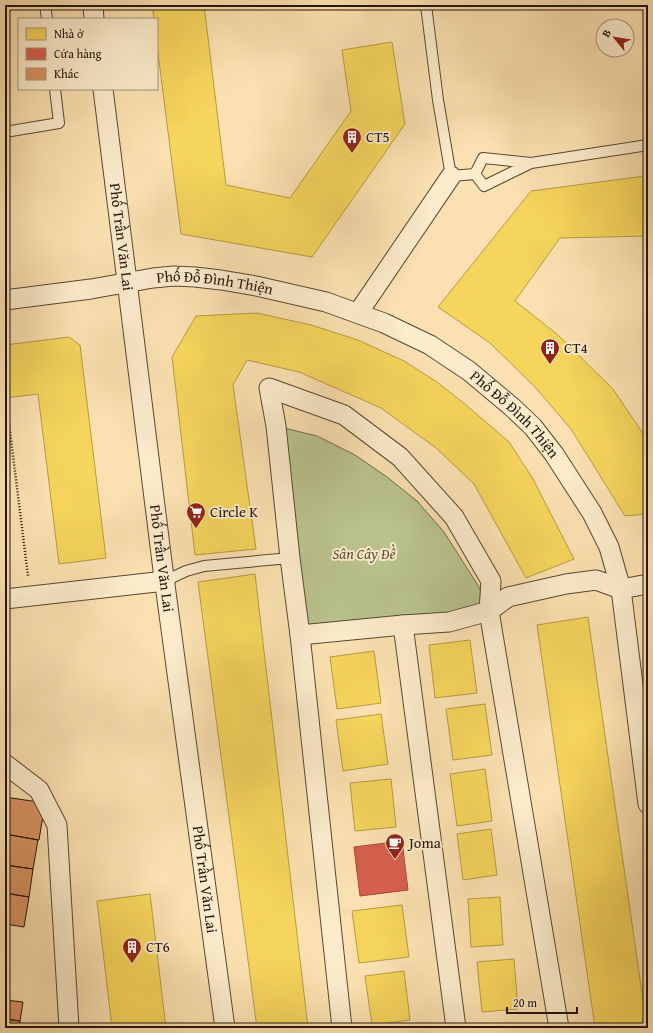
<svg xmlns="http://www.w3.org/2000/svg" width="653" height="1033" viewBox="0 0 653 1033" font-family="'Gentium Book Plus',serif">
<style>
.green{fill:#bac48f;stroke:#6e6c4c}
.homes{fill:#f6d55c;stroke:#b79b43}
.shops{fill:#d6604d;stroke:#a04939}
.building{fill:#d99363;stroke:#231409}
.lines{fill:none;stroke-linecap:round;stroke-linejoin:round}
.lane-casing{stroke:#594733;stroke-width:12}
.street-casing{stroke:#594733;stroke-width:21}
.path{stroke:#231409;stroke-width:2.5;stroke-dasharray:1 2;stroke-linecap:butt}
.lane{stroke:#fceccc;stroke-width:10}
.street{stroke:#fceccc;stroke-width:19}
.labels{text-anchor:middle;stroke-width:4;stroke-linejoin:round;paint-order:stroke}
.poi-label{font-size:15px;fill:#231409;stroke:#fceccc;text-anchor:start}
.street-label{font-size:15px;fill:#231409;stroke:#fceccc}
.park-label{font-size:15px;font-style:italic;fill:#585238;stroke:#fceccc}
</style>
<rect width="100%" height="100%" fill="#fbe1b1"/>
<filter id="stains"><feTurbulence type="fractalNoise" baseFrequency=".005" numOctaves="4"/><feColorMatrix values="0 0 0 0 .2 0 0 0 0 .09 0 0 0 0 .02 0 0 0 .5 -.17"/></filter>
<radialGradient id="worn" r=".72"><stop offset=".6" stop-color="#630" stop-opacity="0"/><stop offset="1" stop-color="#630" stop-opacity=".3"/></radialGradient>
<path class="green" d="M276,426l41,10 38,19 32,22 30,24 27,31 35,55 10,24 -189,24z"/>
<path class="homes" d="M152,5h52l22,180 64,13 61,-87 -9,-61 50,-8 13,82 -93,133 -131,-23 -24,-189v-26h-3z
M645,176l3,24v36l-88,2 -45,63 43,34 55,54 35,52v73l-23,2 -54,-87 -36,-42 -45,-44 -52,-36 93,-116z
M257,313l54,12 47,15 46,21 33,21 29,23 43,37 24,37 41,80 -48,19 -52,-94 -38,-36 -55,-40 -82,-36 -52,-12 -14,25 23,164 -61,6 -23,-198 24,-41z
M69,337l11,8 26,213 -47,6 -21,-170 -33,4v-53z
M255,574l53,454h-51l-59,-446z
M588,617l59,411h-52l-58,-403z
M470,640l7,53 -42,5 -6,-53z
M374,651l7,52 -44,6 -7,-52z
M485,704l7,51 -39,5 -7,-51z
M381,714l7,50 -45,7 -7,-51z
M485,769l7,52 -35,5 -7,-52z
M391,779l5,48 -41,4 -5,-48z
M491,829l6,46 -34,5 -6,-46z
M150,894l16,134h-54l-15,-127z
M500,897l3,48 -32,2 -3,-48z
M402,905l7,52 -50,6 -7,-52z
M514,959l4,50 -36,3 -5,-50z
M404,971l6,49 -38,5 -7,-49z"/>
<path class="shops" d="M402,841l6,49 -48,6 -6,-49z"/>
<path class="building" d="M5,797l40,6 -6,37 -34,-6z
M5,834l33,6 -5,29 -28,-4z
M5,865l28,4 -4,28 -24,-4z
M5,893l24,4 -5,30 -19,-3z
M5,1000l18,2 -3,19 -15,-2z
M5,1019l15,2v7h-15z"/>
<g class="lines">
<defs>
<path id="lane" d="M45,5l2,14
M426,5l12,95 13,76 24,-2
M5,132l54,-9 -4,-34
M475,174l8,-16 48,5 117,-18
M475,174l9,12 47,-23
M165,581l21,-10 18,-5 86,-8"/>
<g id="street">
<path d="M93,5l1,14"/>
<path id="s1" d="M103,89l60,481 62,458"/>
<path id="s2" d="M5,300l86,-11 62,-11 21,-2 21,1 26,3 35,6 70,16 58,21 46,22 39,26 43,36 21,20 21,27 38,59 17,34 12,42 27,215"/>
<path d="M358,313l93,-137"/>
<path d="M5,599l160,-18"/>
<path d="M403,625l53,403"/>
<path d="M300,635l103,-10 46,-3 40,-11 19,-14 58,-13 30,-4 25,9 27,-5"/>
<path d="M5,764l34,26 18,35 12,203"/>
<path d="M342,1028l-42,-393 -10,-77 -14,-132 -7,-38 75,27 56,42 54,60 37,64 -2,30 70,417"/>
</g>
</defs>
<use href="#lane" class="lane-casing"/>
<use href="#street" class="street-casing"/>
<path class="path" d="M5,407h2l21,169"/>
<use href="#lane" class="lane"/>
<use href="#street" class="street"/>
</g>
<defs>
<symbol id="building-pin" viewBox="-11 -11 22 30"><path d="M0 17L-7.5 6A9.5 9.5 0 1 1 7.5 6Z" fill="#8f2418" stroke="#fceccc"/><path d="M-4-6H4V6H1V3H-1V6H-4ZM-2.5-4.3h1.7v1.8h-1.7ZM.8-4.3h1.7v1.8H.8ZM-2.5-1h1.7V.8h-1.7ZM.8-1h1.7V.8H.8Z" fill="#fff"/></symbol>
<symbol id="supermarket-pin" viewBox="-11 -11 22 30"><path d="M0 17L-7.5 6A9.5 9.5 0 1 1 7.5 6Z" fill="#8f2418" stroke="#fceccc"/><path d="M-6-5.5h2.5l.6 2H6L4.5 2H-2.5L-4.4-4H-6ZM-1.5 3.2a1.3 1.3 0 1 0 .1 0ZM3 3.2a1.3 1.3 0 1 0 .1 0Z" fill="#fff"/></symbol>
<symbol id="cafe-pin" viewBox="-11 -11 22 30"><path d="M0 17L-7.5 6A9.5 9.5 0 1 1 7.5 6Z" fill="#8f2418" stroke="#fceccc"/><path d="M-5.5-4.5H6V0H3Q3 3.5 0 3.5H-2.5Q-5.5 3.5-5.5 0ZM3-3.2v2h1.7v-2ZM-6 4.5H4V6H-6Z" fill="#fff"/></symbol>
</defs>
<g fill-rule="evenodd">
<use href="#building-pin" x="341" y="126" width="22" height="30"/>
<use href="#building-pin" x="539" y="337" width="22" height="30"/>
<use href="#supermarket-pin" x="185" y="501" width="22" height="30"/>
<use href="#cafe-pin" x="384" y="832" width="22" height="30"/>
<use href="#building-pin" x="121" y="936" width="22" height="30"/>
</g>
<g class="labels">
<g class="poi-label">
<text x="366" y="142">CT5</text>
<text x="564" y="353">CT4</text>
<text x="210" y="517">Circle K</text>
<text x="409" y="848">Joma</text>
<text x="146" y="952">CT6</text>
</g>
<g class="street-label">
<text dy="5" stroke="none"><textPath href="#s1" startOffset="149">Phố Trần Văn Lai</textPath></text>
<text dy="5" stroke="none"><textPath href="#s2" startOffset="212">Phố Đỗ Đình Thiện</textPath></text>
<text dy="5" stroke="none"><textPath href="#s2" startOffset="548">Phố Đỗ Đình Thiện</textPath></text>
<text dy="5" stroke="none"><textPath href="#s1" startOffset="473">Phố Trần Văn Lai</textPath></text>
<text dy="5" stroke="none"><textPath href="#s1" startOffset="797">Phố Trần Văn Lai</textPath></text>
</g>
<g class="park-label">
<text x="364" y="559">Sân Cây Đề</text>
</g>
</g>
<rect width="653" height="1033" fill="none" stroke="#fbe1b1" stroke-width="20"/>
<rect x="6" y="6" width="641" height="1021" fill="none" stroke="#231409" stroke-width="2"/>
<rect x="10" y="10" width="633" height="1013" fill="none" stroke="#231409"/>
<rect x="18" y="18" width="140" height="72" fill="#fceccc" stroke="#a5967e"/>
<rect x="26" y="28" width="20" height="12" fill="#f6d55c" stroke="#a5967e"/>
<text x="54" y="38" font-size="12" fill="#231409">Nhà ở</text>
<rect x="26" y="48" width="20" height="12" fill="#d6604d" stroke="#a5967e"/>
<text x="54" y="58" font-size="12" fill="#231409">Cửa hàng</text>
<rect x="26" y="68" width="20" height="12" fill="#d99363" stroke="#a5967e"/>
<text x="54" y="78" font-size="12" fill="#231409">Khác</text>
<g transform="translate(615 38) rotate(300)"><circle r="19" fill="#fceccc" stroke="#a5967e"/>
<path d="M0-3L7 15L0 10L-7 15Z" fill="#8f2418"/>
<text y="-6" font-size="11" font-weight="bold" text-anchor="middle" fill="#231409">B</text>
</g>
<path d="M507 1007v6h70v-6" fill="none" stroke="#231409" stroke-width="2"/>
<text x="513" y="1007" font-size="12" fill="#231409" stroke="#fceccc" stroke-width="3" paint-order="stroke">20 m</text>
<rect width="100%" height="100%" filter="url(#stains)"/>
<rect width="100%" height="100%" fill="url(#worn)"/>
</svg>
